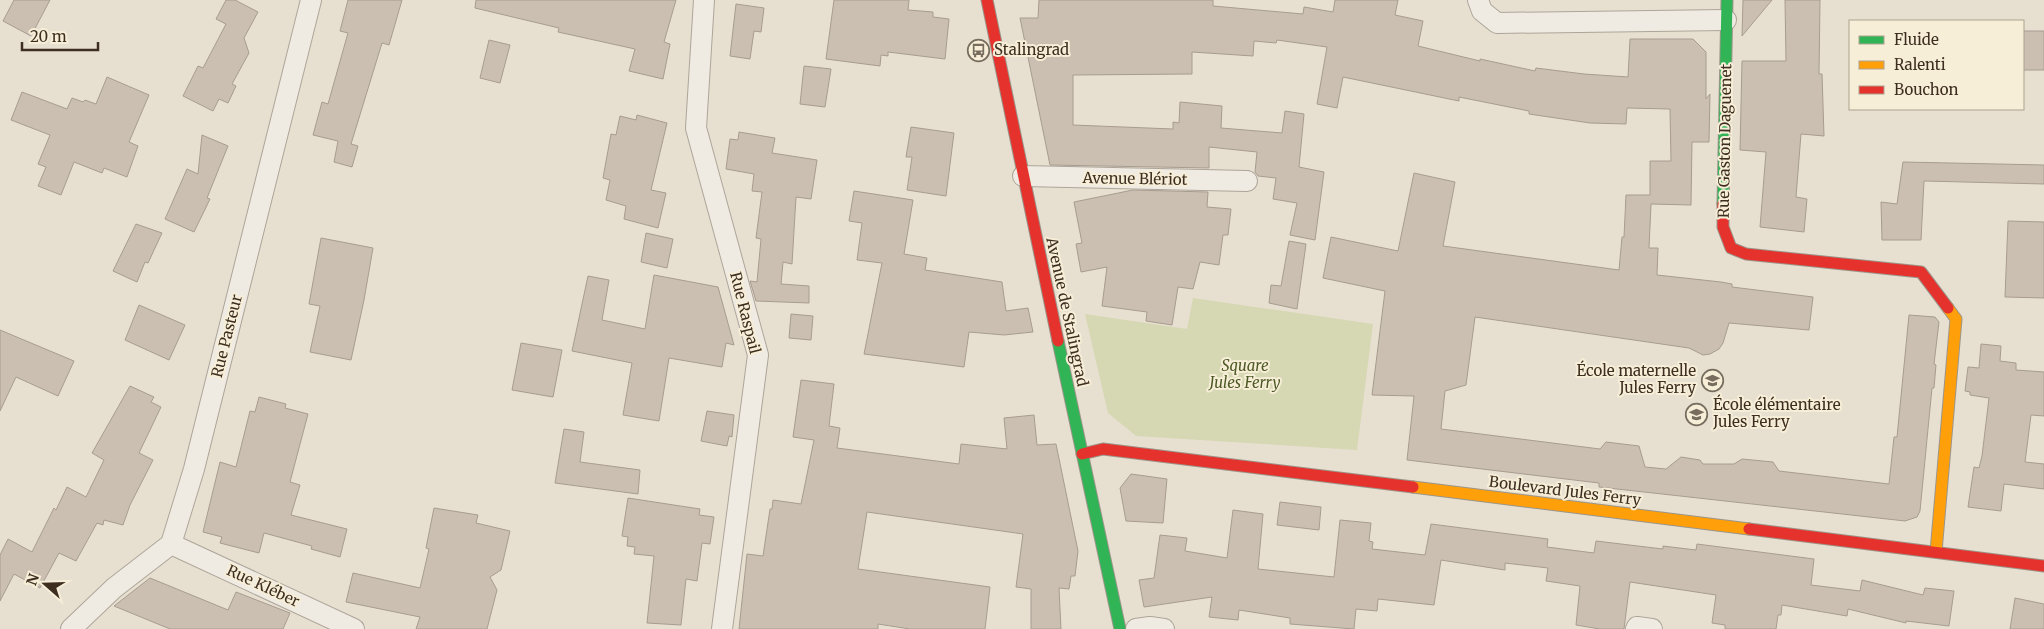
<svg xmlns="http://www.w3.org/2000/svg" width="2044" height="629" viewBox="0 0 2044 629" font-family="Merriweather,serif">
<style>
.green{fill:#d6d7b3}
.building{fill:#cbbfb2;stroke:#a89c90}
.lines{fill:none;stroke-linecap:round;stroke-linejoin:round}
.street-casing{stroke:#ada599;stroke-width:22}
.fast-casing{stroke:#9c958a;stroke-width:13}
.slow-casing{stroke:#9c958a;stroke-width:13}
.jam-casing{stroke:#9c958a;stroke-width:13}
.street{stroke:#efebe3;stroke-width:20}
.fast{stroke:#30b455;stroke-width:11}
.slow{stroke:#ff9f0a;stroke-width:11}
.jam{stroke:#e5322d;stroke-width:11}
.labels{text-anchor:middle;stroke-width:4;stroke-linejoin:round;paint-order:stroke}
.poi-label{font-size:15px;fill:#3d2e20;stroke:#f7eed8;text-anchor:start}
.street-label{font-size:15px;fill:#3d2e20;stroke:#f7eed8}
.park-label{font-size:15px;font-style:italic;fill:#4d5a26;stroke:#f7eed8}
</style>
<rect width="100%" height="100%" fill="#e7e0d1"/>
<path class="green" d="M1193,298l180,26 -16,126 -221,-14 -28,-23 -23,-99 102,15z"/>
<path class="building" d="M14,0h36l-19,36 -28,-15z
M226,0h9l23,12 -14,26 5,15 -17,31 4,2 -8,17 -9,-4 -6,12 -30,-15 15,-30 5,2 23,-44 -10,-5z
M348,0h54l-13,45 -7,-2 -31,101 7,2 -6,21 -18,-5 4,-21 -25,-6 9,-33 6,2 20,-71 -8,-2z
M476,0h200l-12,42 6,2 -7,35 -34,-8 6,-22 -77,-17 1,-4 -84,-20z
M834,0h75l-1,10 25,2v5l16,2 -4,40 -57,-7v4l-7,-1 -1,11 -54,-7z
M1039,0h174v6l90,8 1,-7 29,5 2,-12h63l-3,15 28,6 -5,25 62,15v-2l55,12 1,-3 48,6 44,3 2,-38h63l13,13v47l4,-5 -1,48h-17l-1,63 -40,-1 -2,44h9l-1,27 64,7 11,2v3l81,10 -4,33 -80,-7 -6,20 -4,6 -9,5 -7,1 -14,-7 -214,-31 -9,68 -21,6 -4,38 159,20 6,-7 33,4 6,21 21,2 15,-12 19,3 3,4h31l8,-5 31,3 6,9 110,13 5,-47h3l12,-122 26,2 4,5 -5,42 2,1 -2,23h-2l-12,123 -3,6 -12,4 -306,-34v-4l-192,-23 7,-64 -42,-1 13,-104 -62,-13 8,-41 67,14 16,-78 41,9 -12,64 176,24 3,-33h2l2,-42h24v-34h21l-1,-52 -43,-1 -1,16 -36,-1 -61,-9v-3l-70,-14v4l-116,-24 -6,31 -20,-4 10,-57 -50,-7 -1,3 -22,-2 -1,15 -61,-4v22l-119,1v50l100,4v-7l6,1 1,-21 42,4 -1,22 61,5 3,-22 19,3 -5,53 25,5 -9,68 -25,-5 7,-32 -24,-4 3,-21 -18,-2 -3,-4 2,-20 -48,-5v21l-159,-3 -30,-147h18z
M1743,0h29l-30,36z
M1785,0h35l-1,74h3l2,62 -23,-2 -5,63 11,2 -3,33 -44,-5 6,-75 -26,-2 2,-89h44z
M736,4l28,4 -3,24 -7,-1 -4,28 -20,-3z
M2023,31h21v39h-21z
M489,40l21,5 -10,38 -20,-5z
M804,66l27,3 -6,38 -25,-3z
M107,77l42,18 -20,47 9,4 -11,31 -23,-9 -2,5 -28,-11 -13,33 -23,-9 8,-19 -8,-3 12,-29 -39,-15 11,-28 45,17 5,-11 11,4 2,-2 11,4z
M637,115l30,8 -16,67 15,3 -8,35 -34,-9 2,-13 -20,-6 4,-20 -7,-2 8,-44 5,1 4,-19 16,4z
M911,127l43,6 -8,63 -39,-6 5,-33h-6z
M739,132l36,6 -3,15 45,7 -6,39 -15,-2 -4,67 -9,-2 -2,22 28,2v17l-53,-2 -6,-20 7,1 4,-43 -5,-1 6,-46 -10,-1 2,-17 -28,-5 4,-30 8,1z
M202,135l26,11 -21,52 3,1 -16,33 -29,-13 22,-50 11,5z
M1903,162l141,3v19l-120,-3 -3,59h-39l-1,-38 16,2z
M1133,190l75,2 -1,15 24,2 -3,26h-5l-4,30 -19,-3 -7,27 -15,-2 -6,38 -26,-4 1,-9 -45,-6 5,-39 -26,5 -5,-28 6,-1 -8,-41z
M854,191l59,9 -9,54 23,4 -2,12 77,12 4,29 22,-3 5,24 -29,3 -35,-3 -5,35 -100,-13 18,-91 -25,-3 5,-37 -13,-2z
M2008,221l36,1v76l-39,-1z
M136,224l26,9 -14,30 -3,-1 -8,20 -24,-11z
M646,233l27,6 -6,29 -26,-6z
M321,238l52,10 -9,52 -13,60 -41,-8 10,-46 -11,-2z
M1289,241l17,3 -9,65 -28,-6 2,-18 10,1z
M654,275l64,12 16,58 -8,-2 -4,24 -53,-9 -10,63 -36,-6 9,-52 -60,-12 16,-75 21,4 -7,40 43,9z
M139,305l46,20 -16,35 -44,-20z
M791,314l22,2 -2,24 -22,-2z
M0,330l74,31 -16,35 -42,-19 -16,34z
M521,343l41,7 -9,47 -41,-7z
M1981,344l20,2 -1,15 16,2v7l28,2v44l-13,-1 -6,47 19,2v25l-40,-5 -3,27 -33,-4 6,-40 5,1 3,-12 7,-58 -19,-3v-3l-5,-1 3,-24 11,1z
M801,380l33,4 -5,42 11,2 -3,20 122,16 2,-20 46,5 -3,-31 30,-3 3,30 19,-1 22,107 -3,25h-4l-2,13 -10,-1 2,41h-30v-40l-15,-2 7,-53 -156,-22 -9,57 132,18 -5,42h-75l-32,-5v5h-139l8,-75 16,2 7,-47h2l1,-9 28,4 13,-64 -21,-3z
M130,386l24,11 -3,5 10,5 -22,46 14,7 -23,45 -7,20 -19,-5 -1,5 -6,-2 -21,38 -17,-8 -19,35 -26,-14 -14,27v-46l8,-16 24,13 22,-44 2,2 11,-23 19,10 18,-37 -12,-7z
M259,397l27,7 -1,4 23,6 -18,68 10,3 -9,30 56,14 -7,28 -29,-8 1,-3 -48,-13 -5,20 -39,-10 2,-6 -19,-5 17,-70 16,5 14,-56 5,1z
M707,411l27,4 -2,22 -3,-1 -2,10 -26,-5z
M564,429l20,3 -4,30 60,8 -2,24 -83,-11z
M1131,474l36,5 -4,44 -37,-2 -6,-33z
M628,498l72,11 -1,6 15,2 -4,27 -8,-1 -5,38 -11,-2 -5,46 -34,-2 7,-67 -20,-2 1,-7 -8,-1 1,-9 -6,-1z
M1280,502l41,5 -2,23 -42,-5z
M434,508l44,7 -2,8 34,8 -9,39 -11,7 7,13 -10,39h-71l4,-12 -74,-15 7,-29 67,15 9,-39 -3,-1z
M1233,510l30,4 -5,55 76,8 6,-57 31,3 -2,18 4,1 -1,7 53,6 6,-31 117,15 -1,8 47,6 2,-12 67,8v-3l33,4 1,-6 117,15 -3,26 49,6 2,-11 61,15 2,-7 29,3 -5,35 -43,-5v2l-58,-14 -1,7 -65,-11 -1,10h-3l-2,14h-51v-4l-13,-2 4,-28 -86,-13 -6,47h-24l-24,-4 4,-39 -34,-5 2,-13 -43,-5v7l-64,-10 -7,45 -56,-6 -1,12 -21,-2 -2,20 -64,-5v-6l-51,-8 -1,10 -29,-3 3,-20 -68,10 -5,-27 15,-2 6,-43 27,3 -2,13 42,7z
M150,578l78,32 8,-18 54,21 -7,16h-113l-56,-23z
M2015,598l29,6v25h-34z"/>
<g class="lines">
<defs>
<path id="street" d="M704,0l-8,128 62,227 -36,274
M1478,0l4,11 15,12 229,-3
M1023,176l224,5
M171,544l183,85
M71,629l43,-41 57,-44 23,-75 117,-469
M1136,629l14,-2 14,2
M1636,629l1,-2 15,2"/>
<path id="fast" d="M1723,204l4,-204
M1058,341l62,288"/>
<path id="slow" d="M1413,487l336,42
M1936,552l20,-233 -8,-11"/>
<path id="jam" d="M987,0l71,341
M1723,204v23l8,21 15,6 175,18 27,36
M1082,454l21,-5 310,38
M1749,529l295,37"/>
</defs>
<use href="#street" class="street-casing"/>
<use href="#fast" class="fast-casing"/>
<use href="#slow" class="slow-casing"/>
<use href="#jam" class="jam-casing"/>
<use href="#street" class="street"/>
<use href="#fast" class="fast"/>
<use href="#slow" class="slow"/>
<use href="#jam" class="jam"/>
</g>
<defs>
<symbol id="bus-ring" viewBox="-11 -11 22 22"><circle r="9.5" fill="#f7eed8" stroke="#786c5e" stroke-width="1.5"/><path d="M-5-6H5V4H4V6H2V4H-2V6H-4V4H-5ZM-3.5-4V0h7V-4ZM-3.5 1.2v1.5H-2V1.2ZM2 1.2v1.5H3.5V1.2Z" fill="#786c5e"/></symbol>
<symbol id="school-ring" viewBox="-11 -11 22 22"><circle r="9.5" fill="#f7eed8" stroke="#786c5e" stroke-width="1.5"/><path d="M0-5L7-2L0 1L-7-2ZM-4 1L0 2.5L4 1V4Q0 6-4 4Z" fill="#786c5e"/></symbol>
</defs>
<g fill-rule="evenodd">
<use href="#bus-ring" x="966" y="38" width="25" height="25"/>
<use href="#school-ring" x="1700" y="368" width="25" height="25"/>
<use href="#school-ring" x="1684" y="402" width="25" height="25"/>
</g>
<g class="labels">
<g class="poi-label">
<text x="994" y="55">Stalingrad</text>
<text x="1696" y="376" text-anchor="end">École maternelle<tspan x="1696" dy="17">Jules Ferry</tspan></text>
<text x="1713" y="410">École élémentaire<tspan x="1713" dy="17">Jules Ferry</tspan></text>
</g>
<g class="street-label">
<text transform="translate(1725 141) rotate(-89)" y="5">Rue Gaston Daguenet</text>
<text transform="translate(1135 179) rotate(1)" y="5">Avenue Blériot</text>
<text transform="translate(1067 312) rotate(78)" y="5">Avenue de Stalingrad</text>
<text transform="translate(745 313) rotate(76)" y="5">Rue Raspail</text>
<text transform="translate(227 336) rotate(-76)" y="5">Rue Pasteur</text>
<text transform="translate(1565 491) rotate(7)" y="5">Boulevard Jules Ferry</text>
<text transform="translate(263 586) rotate(25)" y="5">Rue Kléber</text>
</g>
<g class="park-label">
<text x="1245" y="371">Square<tspan x="1245" dy="17">Jules Ferry</tspan></text>
</g>
</g>
<rect x="1849" y="20" width="175" height="90" fill="#f7eed8" stroke="#ada18e"/>
<rect x="1859" y="36" width="25" height="8" fill="#30b455" stroke="#ada18e"/>
<text x="1894" y="45" font-size="15" fill="#3d2e20">Fluide</text>
<rect x="1859" y="61" width="25" height="8" fill="#ff9f0a" stroke="#ada18e"/>
<text x="1894" y="70" font-size="15" fill="#3d2e20">Ralenti</text>
<rect x="1859" y="86" width="25" height="8" fill="#e5322d" stroke="#ada18e"/>
<text x="1894" y="95" font-size="15" fill="#3d2e20">Bouchon</text>
<g transform="translate(45 584) rotate(290)" stroke="#f7eed8" stroke-width="4" paint-order="stroke">
<path d="M0-4L9 19L0 12L-9 19Z" fill="#3d2e20"/>
<text y="-8" font-size="14" font-weight="bold" text-anchor="middle" fill="#3d2e20">N</text>
</g>
<path d="M22 42v8h76v-8" fill="none" stroke="#3d2e20" stroke-width="2.5"/>
<text x="30" y="42" font-size="15" fill="#3d2e20" stroke="#f7eed8" stroke-width="4" paint-order="stroke">20 m</text>
</svg>
